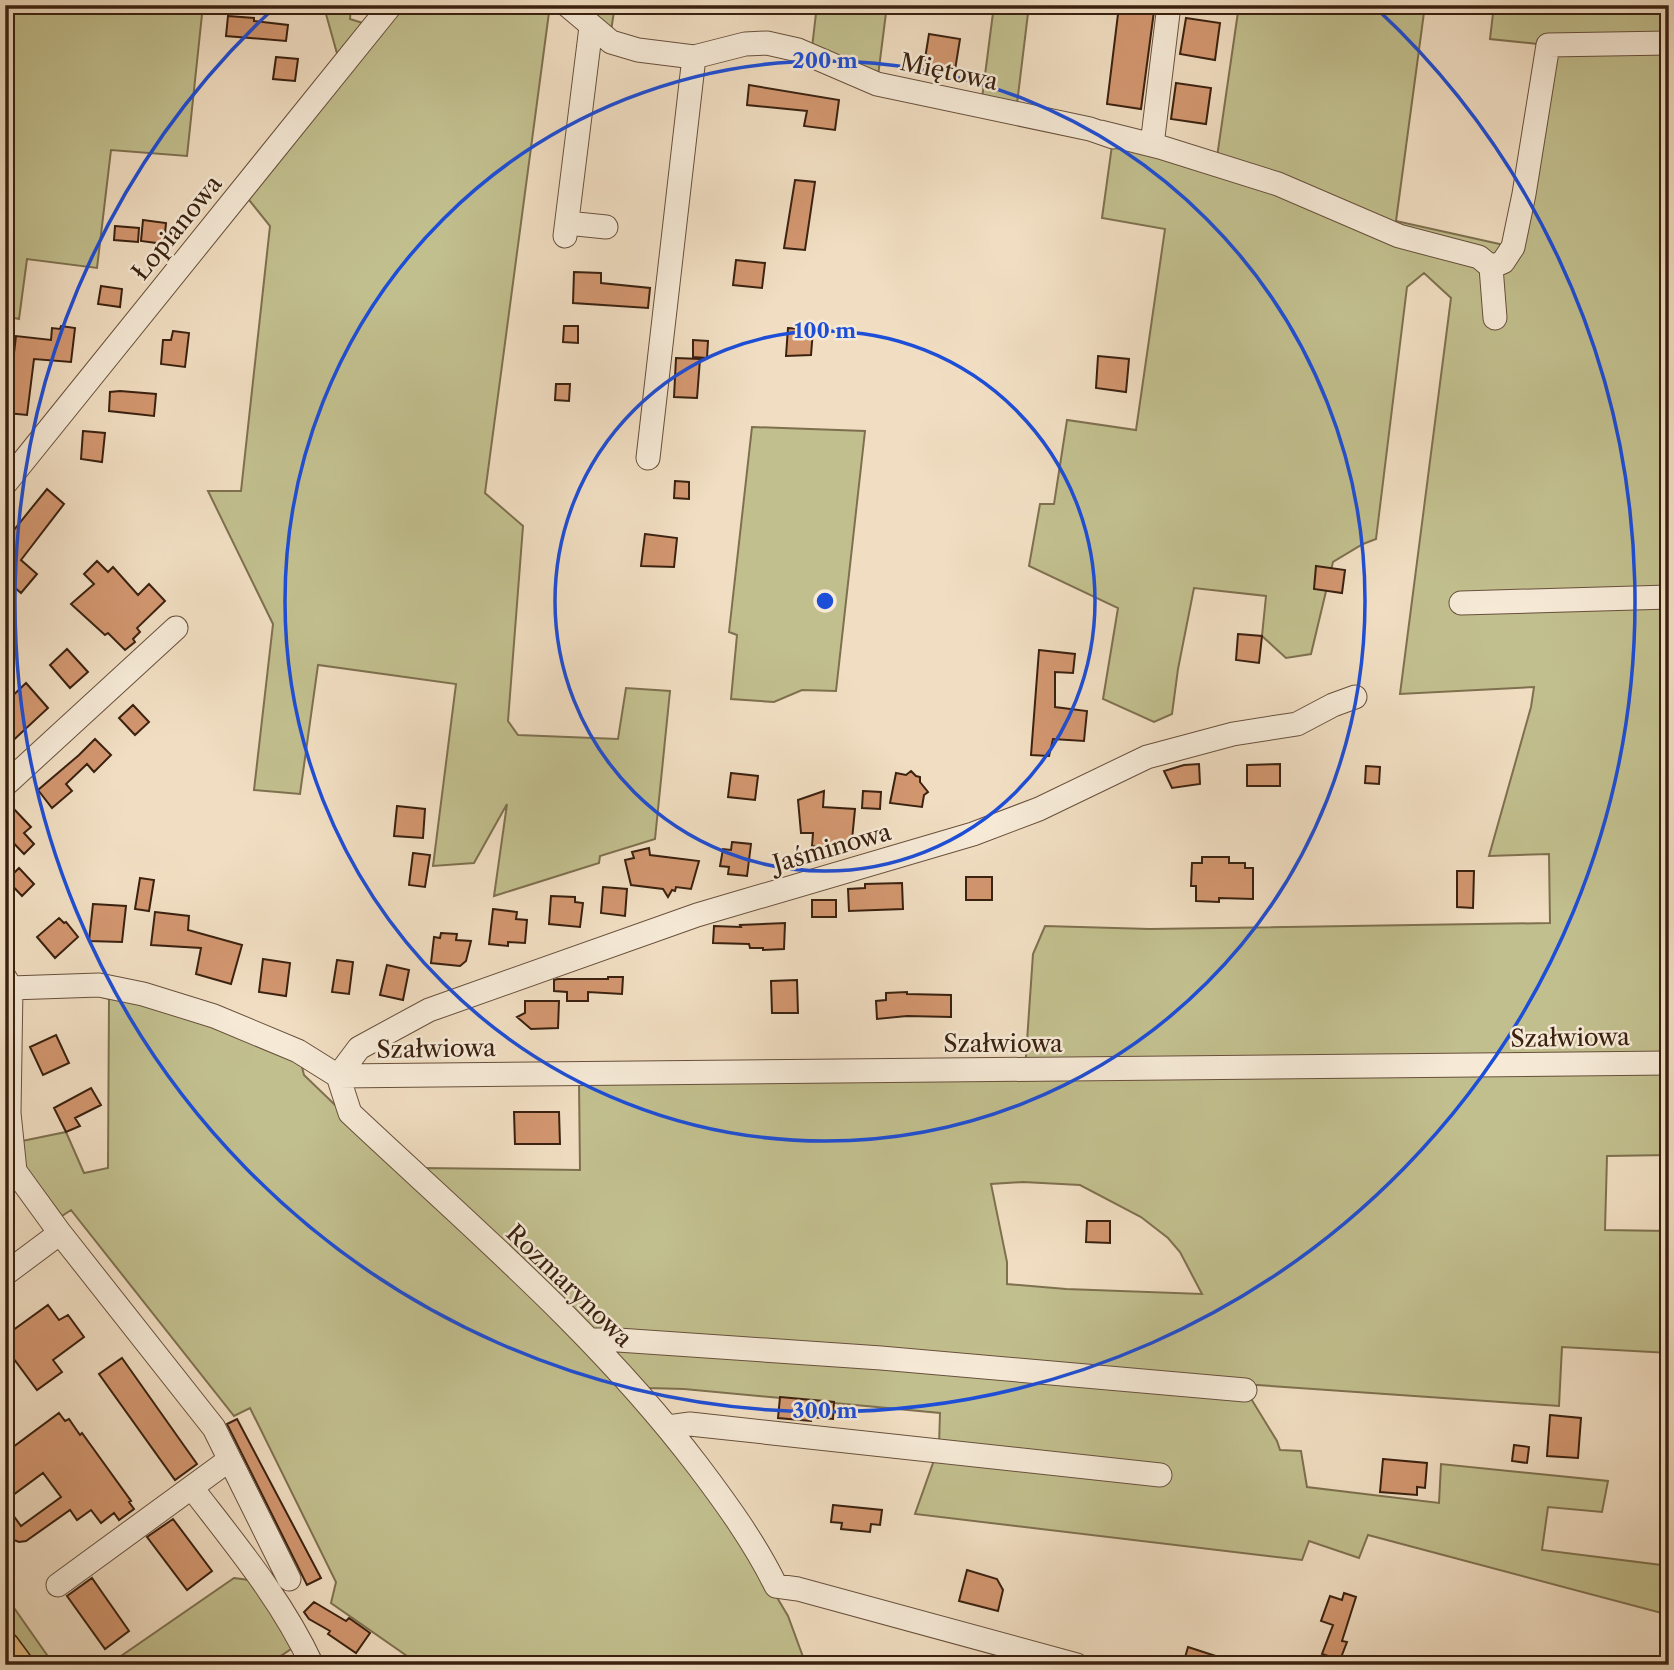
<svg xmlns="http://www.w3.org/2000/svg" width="1674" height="1670" viewBox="0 0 1674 1670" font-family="'Libre Caslon Text',serif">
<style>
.green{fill:#c2bf8e;stroke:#7e704f;stroke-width:2;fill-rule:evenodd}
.building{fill:#d39770;stroke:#3a2110;stroke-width:2}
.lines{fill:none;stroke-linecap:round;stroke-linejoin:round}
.minor-casing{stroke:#68503c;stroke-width:25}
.major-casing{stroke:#3a2110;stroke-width:31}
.minor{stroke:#f6ead7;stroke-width:23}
.major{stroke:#e8bf81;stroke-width:28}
.ring{fill:none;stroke:#1d4ed8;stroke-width:3.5}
.labels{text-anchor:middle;stroke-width:5;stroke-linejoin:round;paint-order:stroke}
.street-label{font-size:24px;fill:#3a2110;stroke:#f6ead7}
.centre{fill:#1d4ed8;stroke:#f6ead7;stroke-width:3.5}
.ring-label{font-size:21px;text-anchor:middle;font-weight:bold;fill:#1d4ed8;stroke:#f6ead7;stroke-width:5;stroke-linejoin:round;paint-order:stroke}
</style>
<rect width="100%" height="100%" fill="#f1dec2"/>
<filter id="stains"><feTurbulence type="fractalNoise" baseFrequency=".00286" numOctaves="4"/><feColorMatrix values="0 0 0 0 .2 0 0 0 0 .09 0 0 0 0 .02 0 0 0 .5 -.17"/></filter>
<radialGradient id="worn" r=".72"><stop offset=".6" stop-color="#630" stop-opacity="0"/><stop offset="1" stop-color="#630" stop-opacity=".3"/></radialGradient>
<path class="green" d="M5,5h198l-16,151 -76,-6 -14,118 -70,-9 -8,60 -14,-3z
M291,5h60l-1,14 13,4 -25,34 -14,-50z
M391,5h159l-65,488 38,33 -15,195 10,14 100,4 8,-51 44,3 -15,148 -55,17 -1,7 -105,33 13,-92 -33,59 -41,3 23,-182 -138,-19 -18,129 -46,-4 19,-166 -65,-133h33l29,-265 -29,-36z
M583,5h32l-4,26z
M817,5h70l-10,79 -66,-28z
M994,5h35l-13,107 -35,-6z
M1239,5h186l-29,216 117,26 34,-202 -57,-6 4,-34h175v1150l-62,1 -2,74 64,1v122l-107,-6 -3,59 -317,-22 35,57 3,9 21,1 6,36 132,16 2,-39 167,17 -6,31 -54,-5 -6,43 127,16v49l-301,-80 -9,23 -50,-17 -7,19 -387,-46 24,-68 1,-33 -256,-24 -37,-1 -224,-220 157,2 -1,-88 446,-12 8,-116 12,-28 105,3 400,-6 -1,-69 -60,2 42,-149 3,-20 -134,7 51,-396 -27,-25 -17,14 -31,252 -13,5 -30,18 -22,92 -25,4 -24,-22 4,-40 -72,-8 -16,81 -6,45 -18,8 -51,-23 15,-91 -89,-42 11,-62h14l13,-84 69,10 29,-201 -63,-11 11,-80 103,26zM1023,1182l57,3 61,32 27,21 12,14 22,42 -136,-5 -59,-5v-22l-16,-78z
M752,427l113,4 -29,260 -34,-1 -28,12 -43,-3 6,-64 -8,-3z
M99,985l199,66 6,24 288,278 62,68 112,158 22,37 18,49h-386l-89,-62 5,-21 -86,-174 -16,8 -163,-206 -9,6 -43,-57 -2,-17 49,-10 18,41 24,-5 1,-169 -7,-2z
M234,1578l15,2 38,54 4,15 -19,13 1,3h-165z
M5,1595l49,70h-23l-26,-38z"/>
<path class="building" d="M1119,6l35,5 -13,98 -34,-5z
M228,16l26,2v3l34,4 -2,16 -60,-5z
M1186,18l34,5 -5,37 -35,-6z
M929,34l31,5 -5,31 -31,-5z
M276,57l22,2 -3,22 -22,-2z
M1176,83l35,5 -5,36 -35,-5z
M749,85l90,15 -4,30 -31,-4 3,-15 -60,-6z
M795,180l20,2 -10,68 -21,-2z
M143,220l23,3 -2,21 -23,-3z
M115,226l24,2 -1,14 -24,-2z
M736,260l29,3 -3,25 -29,-3z
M574,272l27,1v10l49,5 -2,20 -75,-5z
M101,286l21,3 -2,18 -22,-3z
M61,326l14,2 -4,34 -37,-3 -7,56 -20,-2 2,-14h-4v-21l6,1 5,-43 35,4 1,-12 8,1z
M564,326h14v17l-15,-1z
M788,328l25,2 -2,25 -25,1z
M173,331l16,2 -4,34 -24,-3 2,-24h8z
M693,340l15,1 -1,17 -14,-1z
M1098,356l31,3 -3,33 -30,-4z
M676,358l24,1 -3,39 -23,-1z
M556,384h14l-1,17 -14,-1z
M120,391l36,3 -2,22 -45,-5 1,-19z
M83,431l22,2 -3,29 -21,-3z
M675,481l14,1v17l-15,-1z
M47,489l17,15 -43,56 16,14 -16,19 -16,-14v-38z
M645,534l32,4 -3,29 -33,-1z
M97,561l11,11 5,-5 25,28 11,-11 16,17 -28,27 3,4 -7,7 2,3 -10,8 -17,-17 -3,2 -34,-31 23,-20 -10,-10z
M1316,566l29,4 -3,23 -28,-4z
M1238,634l24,2 -3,27 -23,-3z
M67,649l21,23 -18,16 -20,-23z
M1039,650l36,4 -2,19 -18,-1v35l32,4 -3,30 -31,-2 -4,17 -18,-1z
M26,683l22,25 -43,40v-45z
M133,705l16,17 -14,13 -16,-17z
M95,739l16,16 -17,17 -7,-8 -21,20 6,7 -20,17 -14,-18 41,-35z
M1199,764l1,20 -28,4 -8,-17 20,-6z
M1280,764v22h-33v-21z
M1366,766l14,1 -1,17 -14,-1z
M911,771l5,5 4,1v5l8,10 -4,3 -2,12 -32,-4 6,-30 10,2z
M731,773l27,3 -3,24 -27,-3z
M824,791l-1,16 32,2 -4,41 -39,-4 1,-13h-12l-3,-33z
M863,791l18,1 -1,17 -18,-1z
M397,806l28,3 -2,29 -29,-2z
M13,808l18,19 -7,6 10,11 -10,10 -19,-20v-18z
M732,842l19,2 -4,32 -19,-2 1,-7 -9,-1 3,-17 8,1z
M649,848l1,7 49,6 -8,28 -15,-2 -1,4 -3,-1 -4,7 -5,-8 -32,-4 -6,-25 9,-2 -2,-6z
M413,853l17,2 -5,32 -16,-2z
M1202,857h27v6h16v5h8v31l-34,-1v4l-23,-1v-15h-5l1,-23h10z
M19,868l15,16 -12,12 -15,-16z
M1457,871h17l-1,37 -16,-1z
M966,877h26v23h-26z
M140,878l14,2 -5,31 -14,-2z
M902,883l1,26 -54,2 -1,-22 17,-1v-4z
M603,887l24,2 -2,27 -24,-3z
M551,896l24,1v5l8,1 -3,24 -31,-3z
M812,900h24v17h-24z
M93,904l33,2 -4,36 -33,-1z
M493,909l24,3 -1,7 11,1 -2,23 -17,-1v4l-19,-2z
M155,912l34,4 -1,14 54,15 -11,39 -35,-10 5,-26 -50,-3z
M59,918l5,5 2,-1 12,15 -23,21 -18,-21z
M785,923l-1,26 -21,1v-2h-13l-1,-4 -36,-1 1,-17 27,1 -1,-2z
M441,933l16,1 -1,6 15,1 -5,20 -6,5 -29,-3 3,-26 6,1z
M263,959l27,4 -4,33 -27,-4z
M337,960l16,2 -4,32 -17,-2z
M387,965l22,5 -6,30 -23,-5z
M608,977h15l-1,17 -34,-2v9h-21v-9l-13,-1v-11l4,-1h50z
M797,980l1,33h-26l-1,-32z
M907,992v2l44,1v22l-44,-1 -30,3 -1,-18 10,-1v-7z
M525,1001h34l-1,27 -27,1 -14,-12 8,-4z
M56,1035l13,28 -26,12 -13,-28z
M91,1088l10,17 -26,13 5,8 -14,6 -12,-24z
M514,1112h45l1,32h-45z
M1087,1221h23v22l-24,-1z
M48,1305l11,15 9,-5 16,22 -31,23 9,12 -25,18 -32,-43v-11z
M122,1358l75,106 -22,16 -76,-106z
M780,1397l54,5 -1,17 -22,-2v4l-33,-3z
M59,1413l6,8 4,-2 11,16 2,-2 49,68 -2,1 5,7 -15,11 -5,-7 -13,10 -10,-13 -14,10 -7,-10 -44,31 -7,1 -8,-3 -6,-8v-27l16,22 40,-29 -18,-24 -38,28v-48z
M1550,1415l31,3 -3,40 -31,-2z
M237,1419l84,159 -14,7 -80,-161z
M1514,1445l15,2 -2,16 -15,-2z
M1383,1459l44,4 -2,25 -8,-1v8l-37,-3z
M833,1505l49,5 -2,15 -9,-1 -1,8 -29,-3 1,-6 -11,-1z
M173,1519l39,52 -25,19 -40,-53z
M967,1570l30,9 6,11 -5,21 -39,-10z
M92,1578l37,53 -24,18 -38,-53z
M1344,1593l12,4 -14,44 5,1 -7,18 -18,-6 11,-29 -12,-4 9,-25 12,4z
M314,1602l32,19 3,-3 21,15 -14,20 -28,-19 2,-3 -21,-12 -5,-7z
M1188,1647l46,15 -1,3h-36l-13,-4z"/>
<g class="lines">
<defs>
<path id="minor" d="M567,5l44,37 27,8 56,7 51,-13 22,-1 31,7 79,34 213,45 23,8
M1100,132l60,15 118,37 121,52 80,21 12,10
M1152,145l17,-140
M567,223l39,4
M565,236l26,-209
M1491,267l12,-5 10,-15 11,-53 24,-149 121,-2
M1491,267l4,51
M648,458l46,-401
M5,484l386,-479
M1461,603l208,-6
M5,785l171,-157
M5,978l6,10 -2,125 6,58 45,62 154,195 75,151
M11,988l88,-3 44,9 71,22 84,35 40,25 12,37c120,113 248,221 348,353 28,37 57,77 78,120l22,3 279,76
M338,1076l1331,-13
M338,1076l21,-28 70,-38 268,-95 276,-81 66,-25 108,-52 86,-23 64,-10 36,-19 22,-8
M5,1274l55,-41
M589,1340h29l263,18 364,32
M668,1427l22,-3 470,51
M192,1488c43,56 90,112 120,177
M58,1585l171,-125"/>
<path id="major" d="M5,1646l14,19"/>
</defs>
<use href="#minor" class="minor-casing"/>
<use href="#major" class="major-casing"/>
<use href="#minor" class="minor"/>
<use href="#major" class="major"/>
</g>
<g class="ring">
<circle cx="825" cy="601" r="270"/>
<circle cx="825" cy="601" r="540"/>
<path d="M1377 9A810 810 0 1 1 273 9"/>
</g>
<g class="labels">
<g class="street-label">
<text transform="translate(949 72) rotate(12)" y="8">Miętowa</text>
<text transform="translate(177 228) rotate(-51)" y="8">Łopianowa</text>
<text transform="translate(832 848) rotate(-16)" y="8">Jaśminowa</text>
<text transform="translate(1570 1038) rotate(-1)" y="8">Szałwiowa</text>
<text x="1003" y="1052">Szałwiowa</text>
<text transform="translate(436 1049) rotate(-1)" y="8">Szałwiowa</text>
<text transform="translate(569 1286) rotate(44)" y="8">Rozmarynowa</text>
</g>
</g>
<circle cx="825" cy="601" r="10" class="centre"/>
<g class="ring-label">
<text x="825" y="68">200 m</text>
<text x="825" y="338">100 m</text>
<text x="825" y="1418">300 m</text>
</g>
<rect width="1674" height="1670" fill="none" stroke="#f1dec2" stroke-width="28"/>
<rect x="7" y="7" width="1660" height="1656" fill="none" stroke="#3a2110" stroke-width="3.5"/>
<rect x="14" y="14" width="1646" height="1642" fill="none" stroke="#3a2110" stroke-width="2"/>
<rect width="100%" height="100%" filter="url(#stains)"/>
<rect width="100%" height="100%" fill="url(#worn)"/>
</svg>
